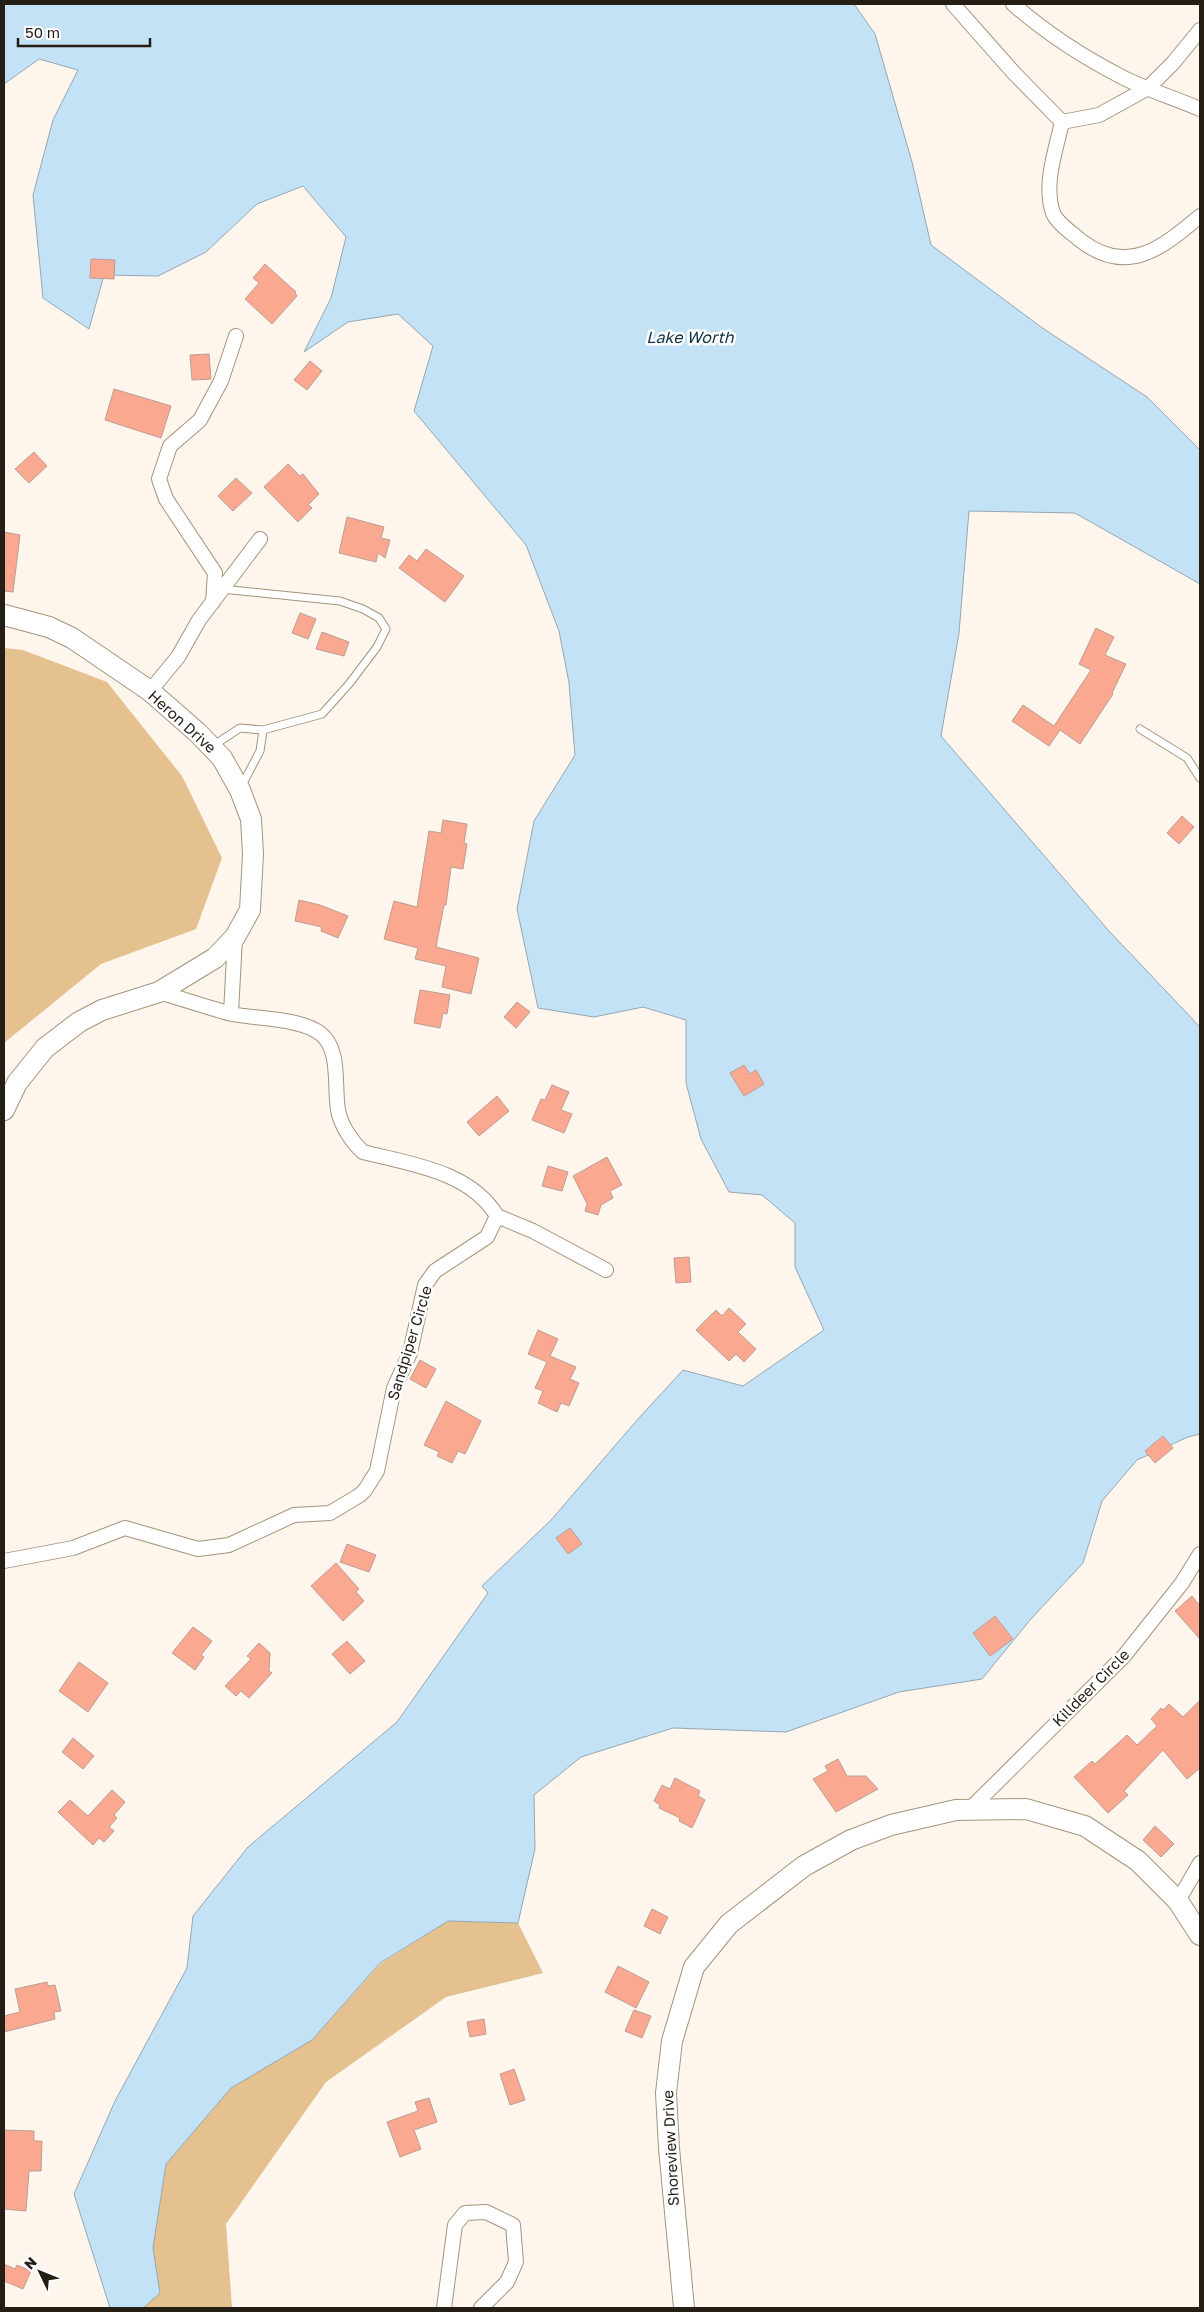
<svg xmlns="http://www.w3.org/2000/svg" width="1204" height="2312" viewBox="0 0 1204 2312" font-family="'Golos Text',sans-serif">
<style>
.green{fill:#e4c18e}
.water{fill:#c4e2f6;stroke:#94a7b2}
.building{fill:#fba890;stroke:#bc9d94}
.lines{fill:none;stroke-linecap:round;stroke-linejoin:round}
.lane-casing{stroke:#a5947c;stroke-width:9}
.street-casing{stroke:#a5947c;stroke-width:16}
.secondary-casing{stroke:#a5947c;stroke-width:22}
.lane{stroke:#fff;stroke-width:7}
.street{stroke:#fff;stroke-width:14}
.secondary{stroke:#fff;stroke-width:20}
.labels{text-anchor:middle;stroke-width:5;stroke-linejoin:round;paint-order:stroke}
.street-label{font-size:15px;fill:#241e15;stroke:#fff}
.water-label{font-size:16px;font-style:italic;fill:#123448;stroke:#fff}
</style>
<rect width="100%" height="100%" fill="#fef6ec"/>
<path class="green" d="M4,648l19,2 84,32 75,94 40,82 -26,71 -95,35 -97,79z
M448,1921l70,2 25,50 -97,24 -120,85 -100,142 6,84h-89l17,-15 -7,-45 13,-84 65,-76 81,-48 68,-76z"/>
<path class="water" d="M4,4h850l21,30 37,128 19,83 110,82 106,70 53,53v134l-125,-71 -106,-2 -10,122 -18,103 168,195 91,96v407l-12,3 -51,23 -35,41 -19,62 -53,57 -48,59 -83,13 -113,40 -113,-4 -92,29 -47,38 1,54 -17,74 -70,-2 -68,42 -68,77 -81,48 -65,76 -13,84 7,45 -17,15h-33l-36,-114 41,-93 72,-133 6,-52 55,-69 149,-125 91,-129 -6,-7 69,-66 87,-101 45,-49 60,16 81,-56 -29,-63v-44l-33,-28 -33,-3 -28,-53 -15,-56v-63l-43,-13 -49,10 -56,-9 -21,-99 17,-88 41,-66 -6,-72 -10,-52 -33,-86 -112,-134 19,-65 -35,-32 -50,8 -44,30 27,-54 15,-61 -43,-51 -46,18 -51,48 -48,24 -54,-1 -15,54 -46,-31 -10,-103 20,-75 25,-50 -39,-11 -35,25z"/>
<path class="building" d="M91,259l24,1 -1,19 -24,-1z
M265,264l31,28 -1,1 2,3 -25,28 -27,-25 14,-16 -6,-5z
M209,354l2,25 -19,1 -2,-25z
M310,361l12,10 -15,19 -13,-10z
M114,389l57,17 -10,32 -56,-18z
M34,452l13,14 -18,17 -14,-14z
M288,464l12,12 3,-2 16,20 -11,11 4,3 -14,14 -34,-35z
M236,478l16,15 -19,18 -15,-15z
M347,517l37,10 -3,11 9,2 -5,18 -7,-5 -2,9 -37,-9z
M4,532l16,3 -7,57 -9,-1z
M426,549l38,27 -19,26 -46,-34 10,-13 8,6z
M300,613l16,6 -8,20 -16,-6z
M1096,628l18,9 -9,18 21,9 -14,29 1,1 -33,50 -20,-14 -11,16 -37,-25 11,-16 31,21 37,-56 -12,-6z
M322,632l27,10 -5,14 -28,-7z
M1182,816l12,11 -15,17 -12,-11z
M443,820l24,4 -3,19 3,1 -4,25 -12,-2 -5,38h-2l-8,42 43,11 -8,36 -29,-7 4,-21 -31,-7 3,-11 -34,-9 10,-38 23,6 12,-76 12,2z
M299,900l21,5 28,11 -10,22 -17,-7 1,-4 -27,-6z
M420,990l30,5 -3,19 -4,-1 -3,15 -26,-5z
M517,1002l13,10 -14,16 -12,-11z
M744,1065l6,9 6,-4 8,14 -20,12 -14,-23z
M552,1085l17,7 -8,18 11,4 -8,19 -32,-13 9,-21 4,1z
M497,1096l12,15 -30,25 -12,-14z
M607,1157l15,28 -12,6 3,7 -12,7 -3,10 -13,-4 2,-7 -14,-28z
M548,1166l20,6 -6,19 -20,-5z
M689,1257l2,25 -15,1 -2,-25z
M729,1308l17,16 -8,8 18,17 -12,13 -8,-8 -7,7 -33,-31 20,-20 6,6z
M538,1330l20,9 -8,17 26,11 -6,12 9,4 -10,23 -8,-3 -4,9 -19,-9 5,-12 -8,-3 12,-26 -19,-8z
M420,1360l16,9 -10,19 -16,-9z
M446,1401l35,20 -16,33 -7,-3 -6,12 -15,-7 2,-4 -15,-7z
M1163,1436l10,12 -18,15 -10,-12z
M570,1528l12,16 -14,10 -12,-16z
M347,1544l29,11 -7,17 -29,-10z
M336,1563l23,26 -3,3 8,9 -21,20 -32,-35z
M1192,1596l8,10v33l-25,-28z
M995,1616l18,23 -23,17 -17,-23z
M193,1627l19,14 -11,14 3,2 -9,13 -23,-17z
M347,1641l18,20 -15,13 -18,-20z
M259,1643l11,10 -1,18 3,2 -23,25 -8,-7 -5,5 -11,-10 26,-27 -4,-3z
M79,1662l29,21 -20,29 -29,-21z
M1200,1700v68l-13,11 -24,-29 -39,41 4,4 -20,18 -34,-36 18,-16 3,3 32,-29 10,10 20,-19 -6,-7 10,-11 2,2 6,-6 14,13z
M73,1738l21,18 -11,13 -21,-17z
M838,1759l9,17h19l12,13 -42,23 -23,-33 15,-8 -3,-5z
M675,1778l25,13 -2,5 7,4 -13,28 -13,-7 1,-3 -21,-10 1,-3 -6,-4 8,-16 8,4z
M112,1790l13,12 -11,13 3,3 -8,9 5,4 -10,11 -5,-4 -6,7 -35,-33 12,-12 18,16z
M1155,1826l19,18 -13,13 -18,-17z
M652,1909l16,8 -8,17 -16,-8z
M618,1966l31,16 -13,26 -31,-16z
M47,1982l1,4 7,-1 6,26 -7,1 1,7 -51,13v-16l16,-4 -5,-23z
M634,2010l17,6 -9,22 -17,-7z
M484,2019l2,15 -16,3 -3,-15z
M514,2069l11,31 -15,5 -10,-31z
M429,2098l8,24 -23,8 7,19 -21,8 -13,-35 31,-11 -3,-9z
M4,2130l30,1v10h8l-1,30h-12l-3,40 -22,-2z
M4,2264l11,5 2,-4 14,6 -8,18 -19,-8z"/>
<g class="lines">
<defs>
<path id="lane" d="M1140,729l47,29 13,20
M214,745l26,-17 23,2 59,-16 27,-30 28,-37 9,-18 -7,-11 -16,-9 -23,-8 -118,-12
M241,787l19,-36 3,-21"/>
<path id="street" d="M953,4l60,68 49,50
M1013,4c33,29 70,53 109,73 25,13 53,21 78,32
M1200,30l-27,33 -25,25 -49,27 -37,7c-6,28 -19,62 -9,91 4,10 19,20 27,27 47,37 82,8 120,-24
M213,602l2,-29 -49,-74 -7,-20 11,-33 30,-26 21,-39 15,-45
M150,691l28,-34 21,-37 61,-81
M231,1013l4,-76
M497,1216l36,15 73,39
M4,1561l69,-13 52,-20 73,21 31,-4 65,-30 36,-2 30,-18 5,-5 12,-19 17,-83 16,-35 15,-68 10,-14 52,-34 10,-21c-27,-45 -87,-52 -134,-64 -11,-10 -22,-26 -25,-42 -4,-22 3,-60 -17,-76 -20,-16 -63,-15 -89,-20 -24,-6 -49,-15 -73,-22
M969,1810l155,-154 58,-73 18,-29
M1178,1901l22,-38
M444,2308l11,-83 10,-12 21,-1 27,13 3,37 -9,20 -26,26"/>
<path id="secondary" d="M4,615l45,12 23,11 78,53 48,42 24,25 18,32 11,29 2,35 -3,56 -15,27 -20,21 -56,34 -57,18 -23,12 -34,26 -28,35 -13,27
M684,2308l-15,-160 -3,-55 6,-52 22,-74 35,-43 75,-58 47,-26 40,-15 65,-15 70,-1 59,17 53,35 40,40 22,34"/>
</defs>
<use href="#lane" class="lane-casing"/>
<use href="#street" class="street-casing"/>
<use href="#secondary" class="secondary-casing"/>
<use href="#lane" class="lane"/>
<use href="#street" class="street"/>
<use href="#secondary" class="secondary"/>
</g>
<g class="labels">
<g class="street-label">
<text transform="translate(182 722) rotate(42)" y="5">Heron Drive</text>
<text transform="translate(410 1343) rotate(-73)" y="5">Sandpiper Circle</text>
<text transform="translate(1091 1688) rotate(-45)" y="5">Killdeer Circle</text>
<text transform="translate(671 2148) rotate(-93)" y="5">Shoreview Drive</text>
</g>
<g class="water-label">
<text x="690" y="343">Lake Worth</text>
</g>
</g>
<rect width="1204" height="2312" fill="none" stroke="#241e15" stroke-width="10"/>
<g transform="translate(40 2272) rotate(313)" stroke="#ffffff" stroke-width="4" paint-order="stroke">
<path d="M0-4L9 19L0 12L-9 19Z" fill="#241e15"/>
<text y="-8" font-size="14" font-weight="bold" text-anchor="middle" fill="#241e15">N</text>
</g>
<path d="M18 38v8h132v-8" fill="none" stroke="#241e15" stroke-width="2.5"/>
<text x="25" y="38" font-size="15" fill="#241e15" stroke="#ffffff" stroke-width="4" paint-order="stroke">50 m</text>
</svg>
